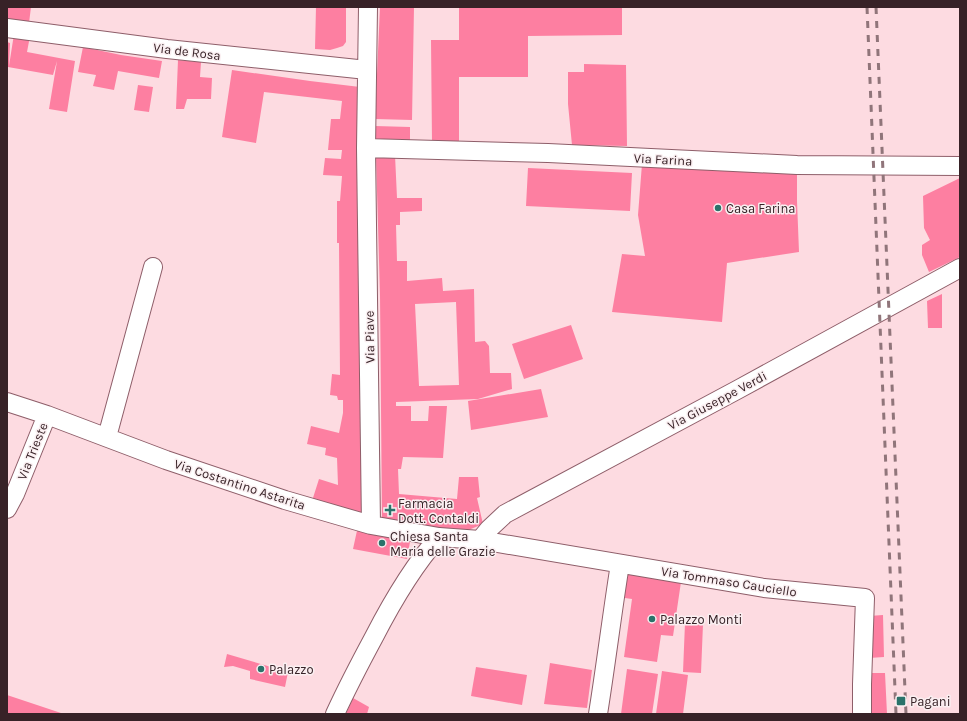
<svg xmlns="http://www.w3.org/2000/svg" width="967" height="721" viewBox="0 0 967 721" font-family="Karla,sans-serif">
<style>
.building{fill:#fd7fa1;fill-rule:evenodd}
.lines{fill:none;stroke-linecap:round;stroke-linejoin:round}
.minor-casing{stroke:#8e5e69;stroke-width:20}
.minor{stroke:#fff;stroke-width:18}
.rail{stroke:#90757a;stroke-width:3;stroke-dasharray:7 7;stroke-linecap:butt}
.poi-dot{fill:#2a726a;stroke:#faeff1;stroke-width:1.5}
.labels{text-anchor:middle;stroke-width:3;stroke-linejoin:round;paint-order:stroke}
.street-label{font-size:13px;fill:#372227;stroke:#faeff1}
.poi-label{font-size:13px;fill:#372227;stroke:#faeff1;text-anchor:start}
</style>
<rect width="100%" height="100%" fill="#fddbe1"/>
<path class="building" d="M7,7h24l-2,16 -22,-3z
M316,7h30v35l-3,4 -6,2 -7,2 -15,-1z
M380,7h34l-2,113 -37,-1z
M459,7h163v28l-94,1v41h-69v65l-27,1 -1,-103h28z
M14,34l16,2 -3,16 48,9 -8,51 -18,-3 8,-48 -4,14 -45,-8v2l-1,1v-28l3,1 -1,23z
M83,47l38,8 41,6 -3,17 -41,-7 -4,19 -21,-4 3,-11 -18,-3z
M178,60l23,2 -1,15 12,1 -1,21h-24l-3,10h-8z
M584,64l42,1 1,81 -55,-1 -4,-41v-32h16z
M232,70l78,11 50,6 4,430 -52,-16 7,-22 19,6 -1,-27 -12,-3 1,-7 -19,-4 4,-18 28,7 4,-20v-13h-5l-1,-4 -7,-1 2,-21 8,1 -1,-132h-2v-42h3l2,-25 -19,-1 2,-17 16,1 1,-9h-14l3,-31h9l2,-18 -78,-9 -8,51 -34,-6z
M138,85l15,2 -4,25 -15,-2z
M375,126l35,1v13h-35z
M395,155l2,43h25v13l-22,1v13h-4l1,36h10v20l35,-3 1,13 31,-2 1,53 10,-1 4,5 1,27h21l1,16 -34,10 -82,3v4h15v15h17l1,-15h18l-4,52 -40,-1 -2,12h-3l1,25 58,5 2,-22h19l2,20 -3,1 6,26 -17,7 -84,-9 -2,-227 -4,-139zM456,302l3,83 -40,1 -4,-82z
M642,164l155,8v29l2,51 -72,11 -5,59 -110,-10 10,-58 23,2 -7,-41z
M528,168l104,5 -2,38 -104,-5z
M960,178v79l-31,15 -7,-17v-10l8,-5 -6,-12 -1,-32z
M942,294v34h-14l-1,-27z
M571,325l12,34 -59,20 -12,-35z
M541,389l7,28 -77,13 -3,-29z
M358,526l53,10 -4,23 -54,-10z
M622,573l59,9 -8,54 -12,-1 -4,27 -33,-5 8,-58 -14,-2z
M883,615l1,42 -15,1v-42z
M685,623l18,1 -2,49 -18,-1z
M227,654l61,18 -3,15 -35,-8v-8l-17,-5 -9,1z
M550,663l42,7 -5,38 -43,-4z
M476,667l51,8 -5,30 -51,-9z
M627,669l31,5 -6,40h-31z
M662,671l26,4 -5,39h-27z
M867,673h18l2,41h-19z
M7,695l57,19h-57z
M353,698l16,9 -2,7h-21z"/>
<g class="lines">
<defs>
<path id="minor" d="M368,7l-2,141 5,377
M7,28l160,21 200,21
M366,148l182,5 249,12 163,1
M7,402l40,13 119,45 119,40 86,25 68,12 41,3 284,48 101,10 -3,86v30
M107,437l46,-170
M7,509l8,-15 32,-79
M480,540l9,-11 16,-15 232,-124 223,-122
M335,714c12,-26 25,-51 39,-77 18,-35 38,-70 65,-100
M598,714c8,-50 14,-100 22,-150"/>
</defs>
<use href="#minor" class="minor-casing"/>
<use href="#minor" class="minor"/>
<path class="rail" d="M867,7l29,707
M876,7l30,707"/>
</g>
<g class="poi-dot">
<circle cx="718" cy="208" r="4"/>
<path d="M388 504h4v4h4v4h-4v4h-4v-4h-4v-4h4z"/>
<circle cx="382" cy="543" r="4"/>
<circle cx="652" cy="619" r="4"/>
<circle cx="261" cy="669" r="4"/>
<rect x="896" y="696" width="10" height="10" rx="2"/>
</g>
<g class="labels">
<g class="street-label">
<text transform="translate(187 51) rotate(7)" y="5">Via de Rosa</text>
<text transform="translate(663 159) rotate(3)" y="5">Via Farina</text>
<text transform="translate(369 337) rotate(-91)" y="5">Via Piave</text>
<text transform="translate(717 400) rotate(-28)" y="5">Via Giuseppe Verdi</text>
<text transform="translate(32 451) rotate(-68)" y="5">Via Trieste</text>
<text transform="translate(240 484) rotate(18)" y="5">Via Costantino Astarita</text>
<text transform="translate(729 581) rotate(9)" y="5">Via Tommaso Cauciello</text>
</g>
<g class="poi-label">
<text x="726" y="213">Casa Farina</text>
<text x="398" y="508">Farmacia<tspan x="398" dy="15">Dott. Contaldi</tspan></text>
<text x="390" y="541">Chiesa Santa<tspan x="390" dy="15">Maria delle Grazie</tspan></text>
<text x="660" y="624">Palazzo Monti</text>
<text x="269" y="674">Palazzo</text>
<text x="910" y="706">Pagani</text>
</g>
</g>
<rect width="967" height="721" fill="none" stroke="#372227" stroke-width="16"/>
</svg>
